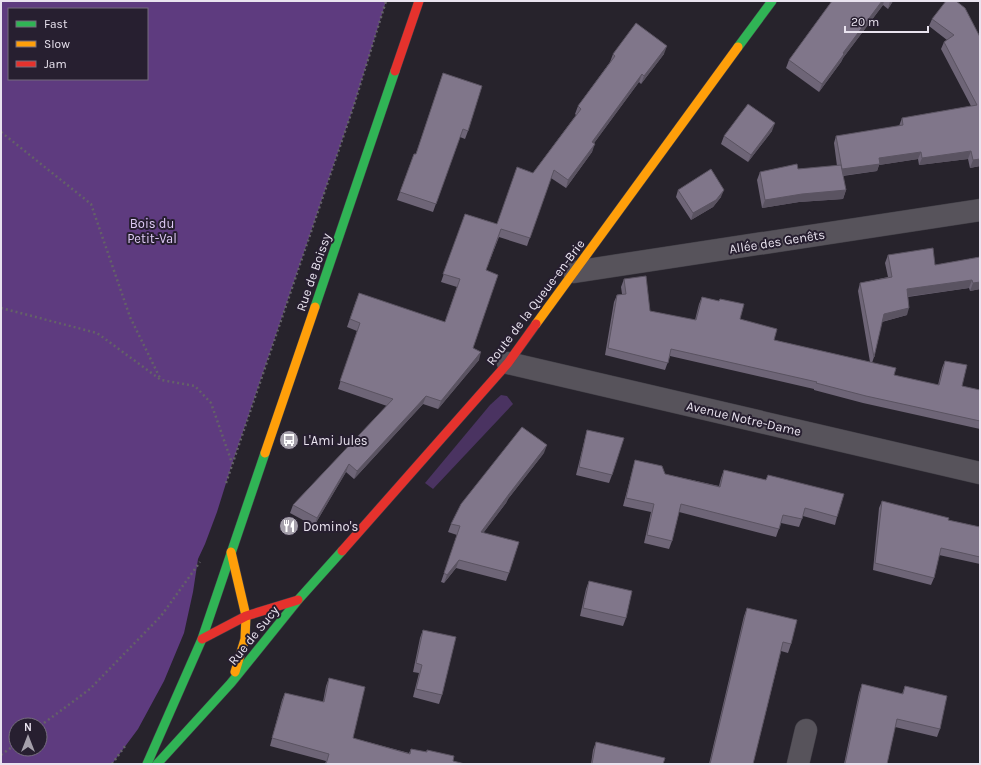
<svg xmlns="http://www.w3.org/2000/svg" width="981" height="765" viewBox="0 0 981 765" font-family="Karla,sans-serif">
<style>
.green{fill:#4a3361}
.forest{fill:#5e3b7f;fill-rule:evenodd}
.lines{fill:none;stroke-linecap:round;stroke-linejoin:round}
.street-casing{stroke:#434048;stroke-width:23}
.fast-casing{stroke:#434048;stroke-width:10}
.slow-casing{stroke:#434048;stroke-width:10}
.jam-casing{stroke:#434048;stroke-width:10}
.path{stroke:#646168;stroke-width:2.5;stroke-dasharray:2 3;stroke-linecap:butt}
.street{stroke:#57535b;stroke-width:22}
.fast{stroke:#30b455;stroke-width:9}
.slow{stroke:#ff9f0a;stroke-width:9}
.jam{stroke:#e5322d;stroke-width:9}
.wall{fill:#6e6577}
.shaded-wall{fill:#5a5361}
.building{fill:#80768a;stroke:#5a5361}
.labels{text-anchor:middle;stroke-width:4;stroke-linejoin:round;paint-order:stroke}
.park-label{font-size:13px;fill:#dfcbf6;stroke:#271f30}
.street-label{font-size:13px;fill:#e9e3ef;stroke:#271f30}
.poi-label{font-size:13px;fill:#e9e3ef;stroke:#271f30;text-anchor:start}
</style>
<rect width="100%" height="100%" fill="#27232c"/>
<path class="green" d="M501,395l6,1 6,8 -80,85 -8,-6 65,-78z"/>
<path class="forest" d="M1,1h385l-32,104 -122,359 -15,48 -12,32 -7,15 -5,33 -9,41 -20,48 -26,48 -26,35h-111zM9,9h138v70h-138zM16,725h24v24h-24z"/>
<g class="lines">
<defs>
<path id="street" d="M574,272l406,-62
M508,363l472,110
M798,764l8,-34"/>
<path id="fast" d="M738,47l34,-46
M315,307l80,-236
M147,764l55,-125 63,-186
M157,764l74,-81 67,-83 44,-49"/>
<path id="slow" d="M536,324l202,-277
M265,453l50,-146
M231,552l15,64 -1,23 -10,33"/>
<path id="jam" d="M395,71l24,-70
M342,551l166,-188 28,-39
M202,639l44,-23 52,-16"/>
</defs>
<use href="#street" class="street-casing"/>
<use href="#fast" class="fast-casing"/>
<use href="#slow" class="slow-casing"/>
<use href="#jam" class="jam-casing"/>
<path class="path" d="M1,132l90,72 39,113 31,63
M1,308l96,25 64,47 34,6 16,17 21,60
M226,483l128,-378 32,-104
M40,726l50,-37 71,-73 39,-54
M1,755l15,-11
M112,764l13,-18"/>
<use href="#street" class="street"/>
<use href="#fast" class="fast"/>
<use href="#slow" class="slow"/>
<use href="#jam" class="jam"/>
</g>
<path class="wall" d="M832,1h61l-5,8 -5,-4 -40,53 -2,4 -22,30 -33,-24 3,-8z
M932,19l48,18v129l-10,2 -2,-9 -49,6 -1,-6 -39,6 -2,6 -34,5 3,14 -3,9 -44,3 -37,6 -5,-28 3,-8 77,-6 -3,-23 2,-7 63,-10 3,-8 69,-12 -30,-57 3,-7 3,-2 -18,-14z
M613,54h51l-23,30 -2,-2 -45,61 -2,9 -26,36 -15,-10 -24,68 -28,-9 -13,33 -13,78 6,12 -41,49 -15,-5 -69,75 -8,-7 -32,54 -24,-13 3,-8 94,-99 -49,-17 19,-58 -10,-4 9,-26 89,21 12,-35 -16,-5 24,-68 32,10 36,-51 43,-58 -1,-1 3,-8 32,-44z
M443,73l25,58 -3,8 -5,-2 -27,75 -36,-12 17,-46h2z
M772,131l-24,31 -27,-18 3,-8z
M678,190l43,7 -8,10 -22,13 -15,-23z
M888,255l47,10 45,-8v32l-10,2 -1,-3 -61,9 -1,18 -25,7 -8,35 -2,6 22,12 44,10 4,-17 3,-7 17,25 18,4v39l-117,-26 -49,-13v-1l-144,-33 -5,14 -60,-15 9,-53 3,-7 5,-1 -1,-7 3,-8 26,32 45,9 4,-16 3,-7 72,43 96,22 -12,-71 2,-8 28,-6 -3,-14z
M587,430l25,45 -3,8 -33,-8 9,-37z
M544,453l-36,46 -2,4 -23,30 26,40 -3,8 -50,-13 -12,15 -3,-1 16,-47 -9,-3 3,-8z
M635,460l30,14 54,12 2,-8 3,-8 42,10 2,-5 69,42 -2,8 -32,-9 -4,11 -18,-4 -5,14 -97,-25 -7,29 -3,8 -25,-6 7,-31 -28,-6 10,-38z
M882,501l66,19 32,7v37l-41,-9 -5,23 -3,7 -58,-15 6,-62z
M589,581l37,37 -3,8 -43,-10 6,-27z
M747,608l44,36 -3,9 -7,-2 -28,113h-44l35,-148z
M423,630l19,65 -3,9 -26,-7 6,-24 -6,-1 7,-34z
M329,678l24,60 56,15 2,-4 15,3 1,-2 26,11 12,3h-140l1,-3 -56,-15 12,-46 3,-7 38,9 3,-16z
M862,684l40,10 3,-8 35,43 -3,8 -42,-10 -8,37h-43l15,-71z
M596,742l67,22h-72l2,-14z"/>
<path class="shaded-wall" d="M882,1h2l-1,4 -40,53 -2,4 -22,30 3,-8 21,-31z
M890,1h3l-5,8z
M667,46l-3,8 -23,30 3,-8z
M642,74l-3,8 -50,68 3,-8z
M775,123l-3,8 -24,31 3,-7z
M595,144l-3,8 -26,36 2,-8z
M971,151l-3,8 -49,6 3,-7z
M921,152l-3,7 -39,6 -2,6 -38,5 3,-7 37,-11z
M980,159v7l-10,2 3,-8z
M724,190l-3,7 -8,10 -22,13 2,-7z
M846,190l-3,9 -44,3 -37,6 3,-8 37,-6z
M972,280l-3,8 -65,9 3,-8z
M980,282v7l-10,2 3,-8z
M909,308l-2,7 -26,7 3,-8z
M481,352l-2,8 -41,49 3,-8z
M426,396l-3,8 -69,75 3,-8z
M547,445l-3,8 -36,46 -2,4 -28,37 3,-8 28,-38z
M349,464l-3,8 -32,54 3,-8z
M459,560l-3,8 -12,15 3,-8z"/>
<path class="building" d="M832,1h50l-39,52 1,1 -22,30 -33,-24z
M946,1h10l9,7 15,29v122l-7,1 -2,-9 -49,7 -1,-6 -42,6 1,6 -38,5 -6,-33 67,-11 -1,-7 75,-13 -33,-63 10,-7 -22,-16z
M636,23l31,23 -23,30 -2,-2 -50,68 3,2 -27,36 -14,-10 -24,68 -29,-9 -15,41 12,5 -25,73 8,4 -40,49 -15,-5 -69,75 -8,-7 -32,54 -24,-13 100,-106 -53,-18 20,-58 -10,-4 9,-26 86,29 15,-43 -17,-5 22,-60 32,10 20,-57 16,6 48,-64 -3,-3 37,-50 -2,-2z
M443,73l39,13 -14,45 -5,-2 -27,75 -36,-12 14,-38h2z
M748,104l27,19 -24,32 -27,-19z
M797,164l1,5 43,-4 5,25 -44,4 -37,6 -5,-28z
M711,169l13,21 -8,10 -23,13 -15,-23z
M933,248l2,17 45,-8v25l-7,1 -1,-3 -65,9 2,19 -25,6 -10,43 -14,-74 32,-6 -4,-22z
M646,276l4,35 46,9 6,-23 17,4 1,-2 24,5 -4,15 37,10 -3,11 122,28 -2,7 45,10 6,-24 22,4 -5,21 18,4v31l-114,-25 -50,-13 1,-1 -146,-33 -3,14 -60,-15 9,-53 9,-1 -2,-15z
M522,427l25,18 -38,49 -28,38 38,10 -10,31 -50,-13 -12,15 -3,-2 16,-47 -9,-2 10,-20z
M587,430l37,8 -12,37 -33,-8z
M635,460l27,6 3,8 55,13 4,-17 42,10 2,-5 76,19 -7,23 -32,-9 -3,11 -19,-4 -4,14 -98,-25 -9,37 -25,-6 7,-31 -28,-6z
M882,501l67,17 -1,2 32,7v30l-39,-9 -7,30 -59,-15z
M589,581l43,10 -6,27 -43,-10z
M747,608l50,12 -6,24 -8,-2 -30,122h-43z
M423,630l33,7 -14,58 -26,-6 6,-24 -6,-2z
M329,678l36,9 -12,51 57,16 1,-5 16,3v-2l27,6 -1,5 12,3h-139l3,-10 -57,-16 13,-45 39,9z
M862,684l41,10 2,-8 42,10 -7,33 -43,-10 -10,45h-42z
M596,742l69,16 -2,6h-71z"/>
<defs>
<symbol id="bus-disc" viewBox="-11 -11 22 22"><circle r="9.5" fill="#a5a0ab" stroke="#271f30"/><path d="M-5-6H5V4H4V6H2V4H-2V6H-4V4H-5ZM-3.5-4V0h7V-4ZM-3.5 1.2v1.5H-2V1.2ZM2 1.2v1.5H3.5V1.2Z" fill="#fff"/></symbol>
<symbol id="restaurant-disc" viewBox="-11 -11 22 22"><circle r="9.5" fill="#a5a0ab" stroke="#271f30"/><path d="M-5-6h1v4h1v-4h1v4h1v-4h1v5L-1.5 .5V6h-2V.5L-5-1ZM5-6V6H3V1.5H1.5Q1.5-4 5-6Z" fill="#fff"/></symbol>
</defs>
<g fill-rule="evenodd">
<use href="#bus-disc" x="278" y="429" width="22" height="22"/>
<use href="#restaurant-disc" x="278" y="515" width="22" height="22"/>
</g>
<g class="labels">
<g class="park-label">
<text x="152" y="228">Bois du<tspan x="152" dy="15">Petit-Val</tspan></text>
</g>
<g class="street-label">
<text transform="translate(777 241) rotate(-9)" y="5">Allée des Genêts</text>
<text transform="translate(313 272) rotate(-71)" y="5">Rue de Boissy</text>
<text transform="translate(535 302) rotate(-53)" y="5">Route de la Queue-en-Brie</text>
<text transform="translate(744 418) rotate(13)" y="5">Avenue Notre-Dame</text>
<text transform="translate(253 635) rotate(-51)" y="5">Rue de Sucy</text>
</g>
<g class="poi-label">
<text x="303" y="445">L'Ami Jules</text>
<text x="303" y="531">Domino's</text>
</g>
</g>
<rect width="981" height="765" fill="none" stroke="#e9e3ef" stroke-width="4"/>
<rect x="8" y="8" width="140" height="72" fill="#271f30" stroke="#756d7c"/>
<rect x="16" y="21" width="20" height="6" fill="#30b455" stroke="#756d7c"/>
<text x="44" y="28" font-size="12" fill="#e9e3ef">Fast</text>
<rect x="16" y="41" width="20" height="6" fill="#ff9f0a" stroke="#756d7c"/>
<text x="44" y="48" font-size="12" fill="#e9e3ef">Slow</text>
<rect x="16" y="61" width="20" height="6" fill="#e5322d" stroke="#756d7c"/>
<text x="44" y="68" font-size="12" fill="#e9e3ef">Jam</text>
<g transform="translate(28 737)"><circle r="19" fill="#271f30" stroke="#756d7c"/>
<path d="M0-3L7 15L0 10L-7 15Z" fill="#a5a0ab"/>
<text y="-6" font-size="11" font-weight="bold" text-anchor="middle" fill="#e9e3ef">N</text>
</g>
<path d="M845 26v6h83v-6" fill="none" stroke="#e9e3ef" stroke-width="2"/>
<text x="851" y="26" font-size="12" fill="#e9e3ef" stroke="#271f30" stroke-width="3" paint-order="stroke">20 m</text>
</svg>
